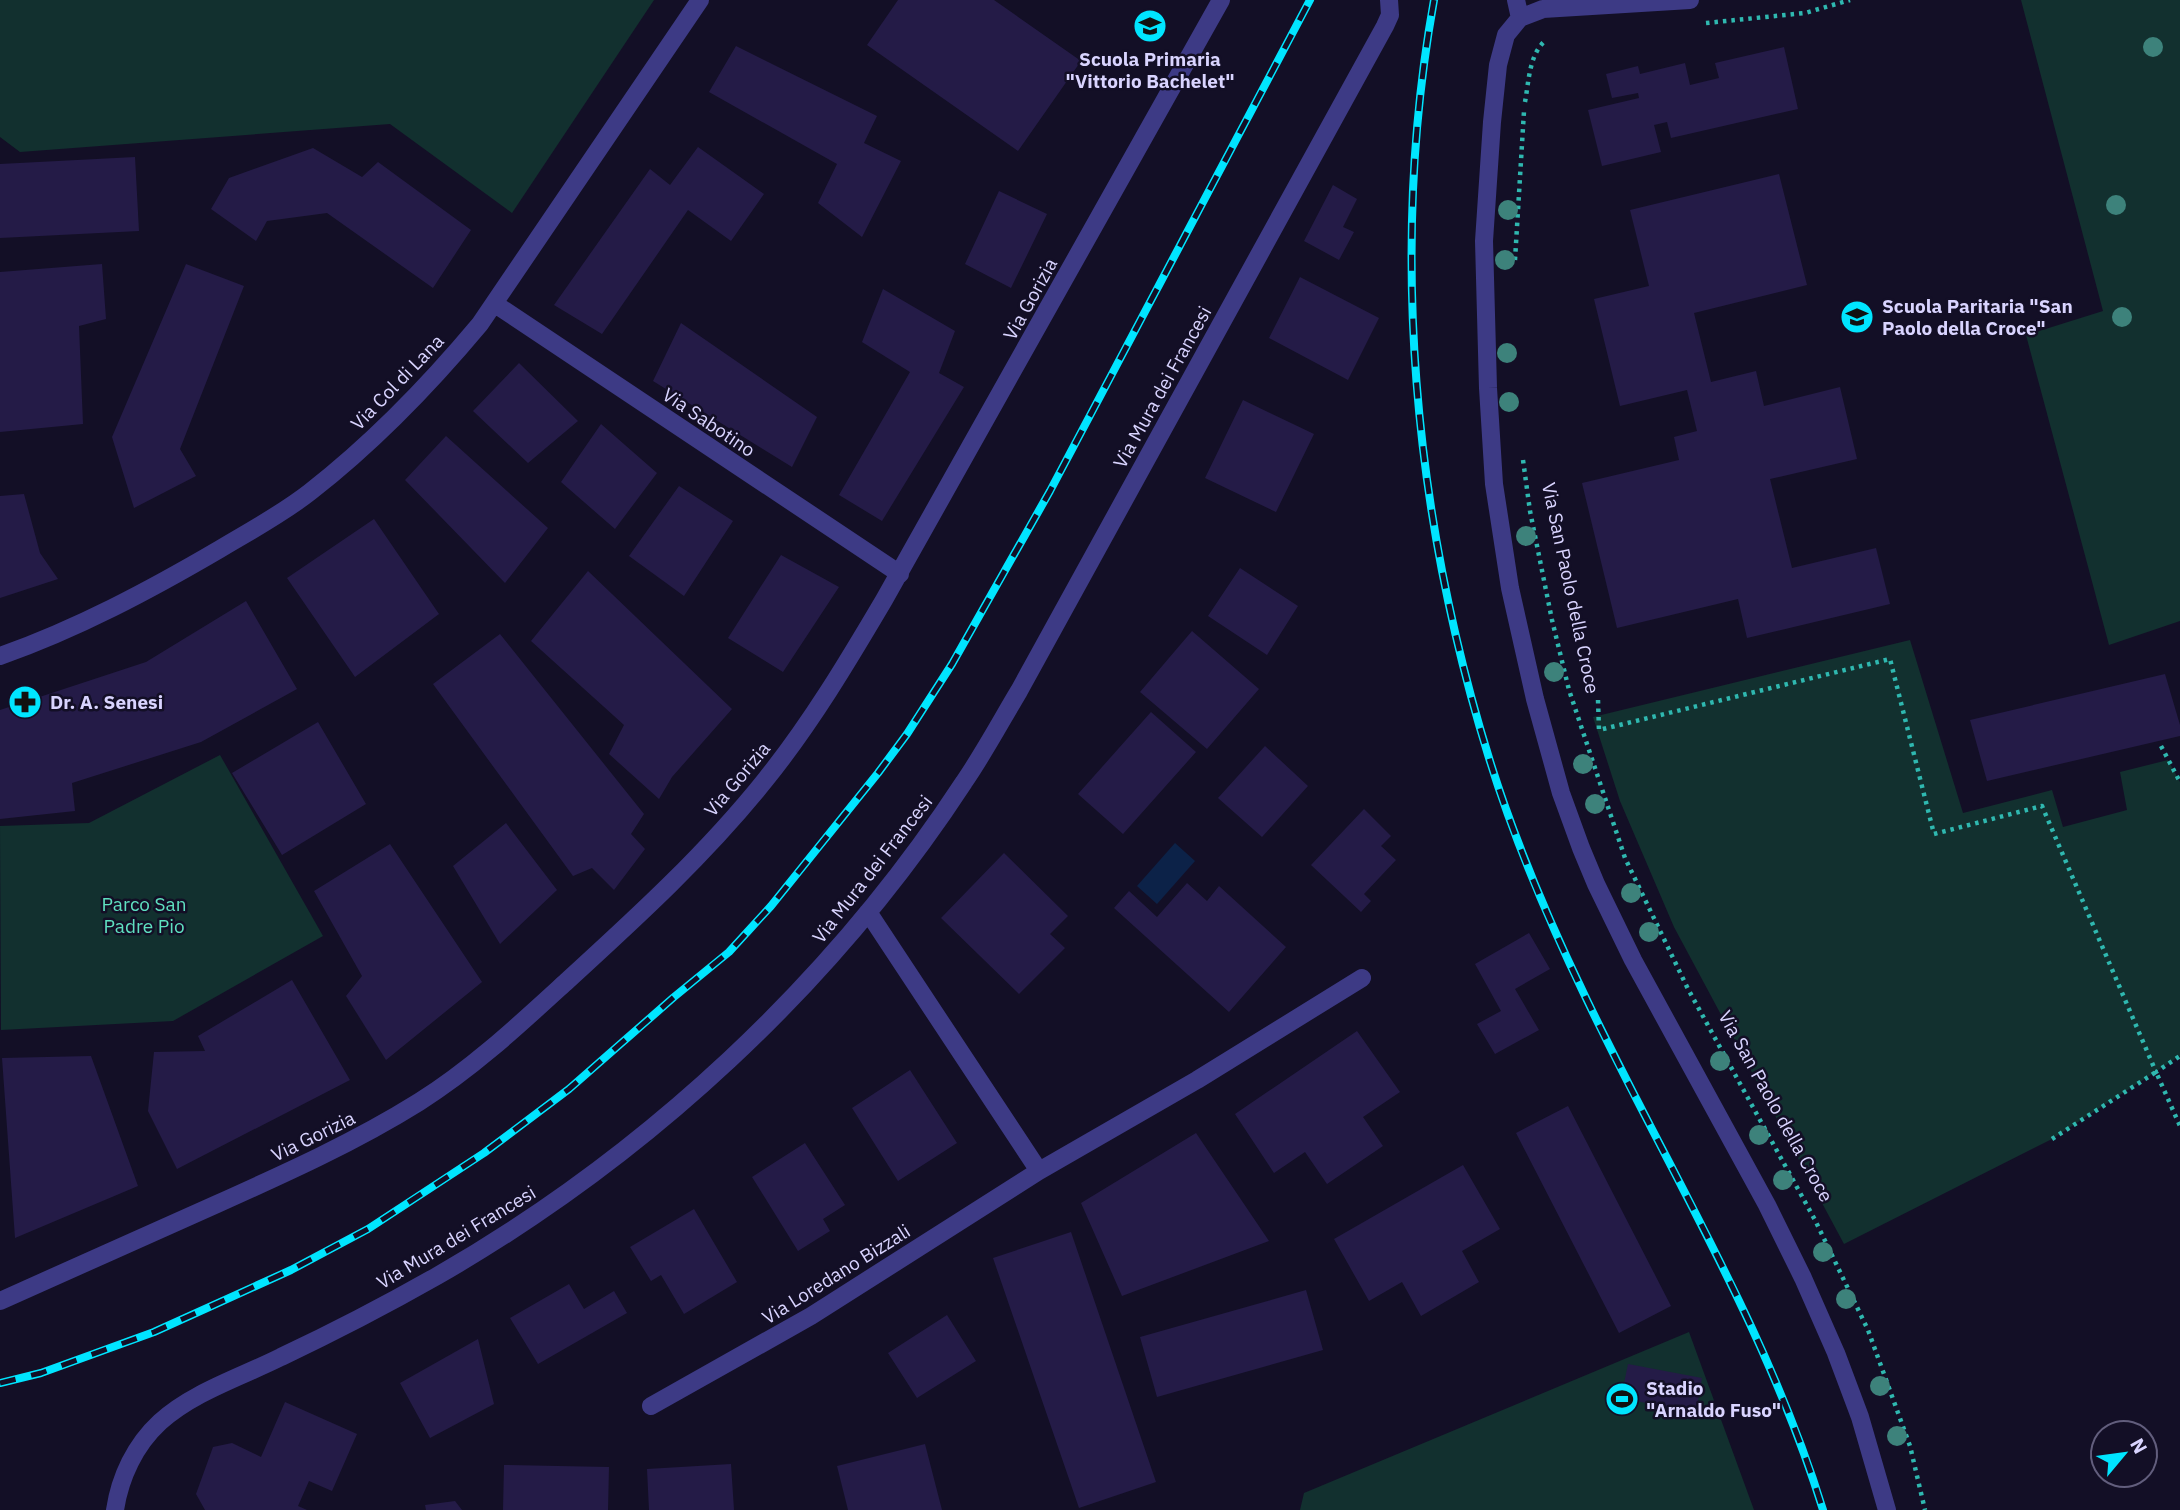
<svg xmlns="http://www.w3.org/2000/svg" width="2180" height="1510" viewBox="0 0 2180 1510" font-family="'IBM Plex Sans',sans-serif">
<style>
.green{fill:#12302f}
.water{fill:#0c2248}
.building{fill:#241b47}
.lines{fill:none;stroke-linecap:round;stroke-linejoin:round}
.path{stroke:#2fb8b0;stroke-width:4.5;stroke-dasharray:3.5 5;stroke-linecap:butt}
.minor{stroke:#3d3a85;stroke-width:18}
.rail-casing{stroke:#00e5ff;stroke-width:8}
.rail{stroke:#130f26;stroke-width:5;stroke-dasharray:16;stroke-linecap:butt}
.tree{fill:#3d827b}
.labels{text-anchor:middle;stroke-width:5;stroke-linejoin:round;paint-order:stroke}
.poi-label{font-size:19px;font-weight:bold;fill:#d9d4ff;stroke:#130f26;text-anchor:start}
.street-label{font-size:19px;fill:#d9d4ff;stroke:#130f26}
.park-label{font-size:19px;fill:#5fe0c0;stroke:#130f26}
</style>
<rect width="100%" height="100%" fill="#130f26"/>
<path class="green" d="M0,0h654l-142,213 -122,-89 -370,28 -20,-15z
M2021,0h159v621l-71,24 -83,-310 77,-24z
M1910,640l53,173 89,-23 11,37 64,-17 -7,-38 48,-12 12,22v274l-128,83 -208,105 -170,-317 -54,-126 -27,-84z
M220,755l103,181 -150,85 -172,9 -1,-204 89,-3z
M1689,1332l65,178h-454l4,-17z"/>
<path class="water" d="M1175,843l20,18 -38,43 -20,-18z"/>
<path class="building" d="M898,0h96l87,61 -63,90 -151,-106z
M736,46l141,70 -13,27 37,18 -39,76 -44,-34 19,-39 -128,-72z
M1784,47l14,62 -127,29 -4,-16 -13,3 7,27 -59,14 -14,-56 51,-12 -1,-5 -26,5 -6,-24 32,-8 2,8 45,-11 5,22 29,-7 -4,-15z
M698,147l66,47 -33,47 -43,-31 -86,124 -48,-29 96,-136 20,16z
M313,148l49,29 16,-15 93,68 -38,58 -106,-75 -60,8 -11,20 -45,-32 18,-31z
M135,157l4,74 -139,7v-74z
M1779,174l28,111 -113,28 17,69 45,-11 8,35 76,-19 17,72 -87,20 22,89 84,-20 14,56 -143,34 -9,-39 -121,29 -35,-145 97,-23 -5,-23 23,-6 -10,-41 -67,16 -26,-107 55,-13 -19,-76z
M1333,185l24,14 -14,28 11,5 -15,28 -35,-19z
M999,191l48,23 -36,74 -46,-24z
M102,264l4,55 -27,7 4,98 -83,8v-160z
M186,264l58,22 -64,163 16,27 -62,32 -22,-71z
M1300,277l79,41 -31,62 -79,-42z
M883,289l72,42 -16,42 25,14 -82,134 -43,-26 71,-123 -48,-30z
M681,323l136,94 -25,50 -139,-86z
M519,363l59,58 -50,42 -55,-52z
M1243,400l71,34 -38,78 -71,-34z
M601,424l56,49 -42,56 -54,-47z
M446,436l102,92 -43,55 -100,-103z
M679,486l54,35 -49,75 -55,-40z
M24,494l16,59 18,26 -58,19v-102z
M374,519l65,95 -84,63 -68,-99z
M781,555l58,32 -56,85 -55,-34z
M1240,568l58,38 -31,49 -59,-39z
M588,571l144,138 -60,68 -13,22 -50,-45 15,-29 -93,-84z
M246,601l51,88 -96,53 -129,41 3,28 -75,8v-109l146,-48z
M1192,631l67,58 -52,60 -67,-57z
M500,634l144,180 -13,20 14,15 -31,41 -22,-22 -19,8 -140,-192z
M2165,674l15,51v11l-193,45 -17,-61z
M1151,712l45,40 -73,82 -45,-40z
M318,722l48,82 -84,51 -50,-82z
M1265,746l43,40 -46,51 -44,-39z
M1364,809l27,27 -10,10 15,14 -32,34 7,7 -10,11 -50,-47z
M506,823l51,67 -57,54 -47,-78z
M390,844l92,138 -96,78 -40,-64 16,-20 -48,-85z
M1004,853l64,63 -18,18 15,14 -46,46 -78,-76z
M1187,883l20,18 12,-15 67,61 -57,65 -115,-104 15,-17 28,26z
M1529,933l21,36 -35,20 24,41 -44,24 -18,-30 24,-13 -26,-47z
M292,980l58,100 -173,89 -29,-58 6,-59 51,-1 -7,-15z
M1357,1031l43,61 -37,25 20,29 -56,38 -22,-32 -31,21 -39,-59z
M91,1056l47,130 -123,52 -13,-180z
M910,1070l47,73 -59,38 -46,-73z
M1568,1106l103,200 -52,27 -103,-200z
M1196,1133l73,108 -147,55 -41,-93z
M805,1143l40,62 -22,14 7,12 -32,20 -46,-74z
M1463,1165l37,64 -38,22 17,31 -58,34 -19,-34 -33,19 -35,-62z
M694,1209l43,73 -53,32 -23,-39 -10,6 -21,-34z
M1071,1232l85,250 -77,26 -86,-250z
M569,1284l15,25 30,-18 13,22 -89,51 -28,-46z
M1306,1290l17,60 -166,47 -17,-60z
M947,1315l29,46 -59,37 -29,-45z
M478,1339l16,65 -64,34 -30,-55z
M1628,1364l74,14 -6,35 -75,-15z
M285,1402l72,32 -25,57 -23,-10 -11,25 9,4h-102l-9,-16 17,-47 19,-4 29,14z
M925,1444l17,66h-94l-11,-44z
M731,1464l3,46h-85l-2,-41z
M504,1465l105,2 -1,43h-105z
M455,1501l7,9h-36l-1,-5z"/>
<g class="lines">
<path class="path" d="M1706,23l99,-10 45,-13
M1525,102c4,-21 4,-48 21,-62
M1515,260l9,-149
M1523,460l7,51 22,109 17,70 56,168 63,131 127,231 53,110 42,116 15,64
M1598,700l1,30 291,-71 44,175 108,-28 114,266 24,-16
M2161,746l19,36
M2052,1139l104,-67 24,54"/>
<path class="minor" d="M1516,0l4,18
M1690,0l-147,9 -23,9 -14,17 -8,30 -6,57 -8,119 4,147 6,96 16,104 25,111 26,94 20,55 15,36 37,76 134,245 36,73 33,75 24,64 27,93
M495,304l405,270
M0,656c77,-27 150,-66 220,-107 30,-18 62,-35 90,-57 63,-49 119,-107 170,-168l220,-324
M868,912l171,259 158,-91 165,-102
M0,1301c72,-32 145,-65 217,-97 69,-31 138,-62 202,-102 54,-34 101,-78 148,-121 70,-64 140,-128 199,-202 45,-56 82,-118 118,-179l337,-600
M651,1406l160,-90 228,-145
M115,1510c5,-33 20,-65 45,-88 33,-30 81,-45 121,-65 53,-25 105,-52 156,-81 209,-120 395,-292 527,-494 20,-29 37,-61 55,-91l366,-665 5,-11 -1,-15"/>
<defs>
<path id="rail" d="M1434,0c-45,250 -20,516 55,758 25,81 59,161 96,238 81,170 182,332 238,514
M0,1383l41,-10 113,-41 137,-62 77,-41 116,-76 85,-64 105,-92 55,-45 42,-46 107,-133 29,-39 45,-70 98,-173 260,-491"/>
</defs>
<use href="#rail" class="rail-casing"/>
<use href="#rail" class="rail"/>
</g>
<g class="tree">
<circle cx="2153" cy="47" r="10"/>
<circle cx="2116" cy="205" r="10"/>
<circle cx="1508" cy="210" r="10"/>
<circle cx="1505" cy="260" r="10"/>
<circle cx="2122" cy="317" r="10"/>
<circle cx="1507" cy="353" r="10"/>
<circle cx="1509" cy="402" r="10"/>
<circle cx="1526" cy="536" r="10"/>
<circle cx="1554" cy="672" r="10"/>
<circle cx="1583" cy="764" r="10"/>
<circle cx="1595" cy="804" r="10"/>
<circle cx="1631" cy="893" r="10"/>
<circle cx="1649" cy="932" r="10"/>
<circle cx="1720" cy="1061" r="10"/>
<circle cx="1759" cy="1135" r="10"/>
<circle cx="1783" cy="1180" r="10"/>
<circle cx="1823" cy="1252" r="10"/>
<circle cx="1846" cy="1299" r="10"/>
<circle cx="1880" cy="1386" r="10"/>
<circle cx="1897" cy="1436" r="10"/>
</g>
<defs>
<symbol id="school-disc" viewBox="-11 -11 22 22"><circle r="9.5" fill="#00e5ff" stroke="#130f26"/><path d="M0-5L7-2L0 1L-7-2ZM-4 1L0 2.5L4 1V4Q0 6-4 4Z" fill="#111"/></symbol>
<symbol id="pharmacy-disc" viewBox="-11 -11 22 22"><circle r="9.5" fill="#00e5ff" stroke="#130f26"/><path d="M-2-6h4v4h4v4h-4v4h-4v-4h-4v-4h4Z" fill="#111"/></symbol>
<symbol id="stadium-disc" viewBox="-11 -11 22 22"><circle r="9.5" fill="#00e5ff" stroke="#130f26"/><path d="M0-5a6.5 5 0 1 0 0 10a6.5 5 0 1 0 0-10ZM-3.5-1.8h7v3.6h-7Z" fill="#111"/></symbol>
</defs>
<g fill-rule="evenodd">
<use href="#school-disc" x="1131" y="7" width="38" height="38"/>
<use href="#school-disc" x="1838" y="298" width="38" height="38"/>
<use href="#pharmacy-disc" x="6" y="683" width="38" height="38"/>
<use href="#stadium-disc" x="1603" y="1380" width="38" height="38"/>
</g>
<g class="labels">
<g class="poi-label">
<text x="1150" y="66" text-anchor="middle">Scuola Primaria<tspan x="1150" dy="22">"Vittorio Bachelet"</tspan></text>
<text x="1882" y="313">Scuola Paritaria "San<tspan x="1882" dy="22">Paolo della Croce"</tspan></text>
<text x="50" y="709">Dr. A. Senesi</text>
<text x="1646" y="1395">Stadio<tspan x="1646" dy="22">"Arnaldo Fuso"</tspan></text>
</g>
<g class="street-label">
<text transform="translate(1030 299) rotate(-61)" y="7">Via Gorizia</text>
<text transform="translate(397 382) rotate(-46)" y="7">Via Col di Lana</text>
<text transform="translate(1162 387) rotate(-61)" y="7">Via Mura dei Francesi</text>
<text transform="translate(709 422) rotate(34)" y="7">Via Sabotino</text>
<text transform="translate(1571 588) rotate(78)" y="7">Via San Paolo della Croce</text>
<text transform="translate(737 779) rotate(-50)" y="7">Via Gorizia</text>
<text transform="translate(872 869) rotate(-52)" y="7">Via Mura dei Francesi</text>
<text transform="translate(1776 1106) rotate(61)" y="7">Via San Paolo della Croce</text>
<text transform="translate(313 1136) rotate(-26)" y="7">Via Gorizia</text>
<text transform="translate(456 1237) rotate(-31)" y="7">Via Mura dei Francesi</text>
<text transform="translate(836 1274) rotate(-32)" y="7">Via Loredano Bizzali</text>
</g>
<g class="park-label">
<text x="144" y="911">Parco San<tspan x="144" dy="22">Padre Pio</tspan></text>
</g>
</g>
<g transform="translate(2124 1454) rotate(61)"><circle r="33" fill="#130f26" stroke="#625e7d" stroke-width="2"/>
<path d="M0-5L12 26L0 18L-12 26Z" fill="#00e5ff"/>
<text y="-10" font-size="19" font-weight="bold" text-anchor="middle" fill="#d9d4ff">N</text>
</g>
</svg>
